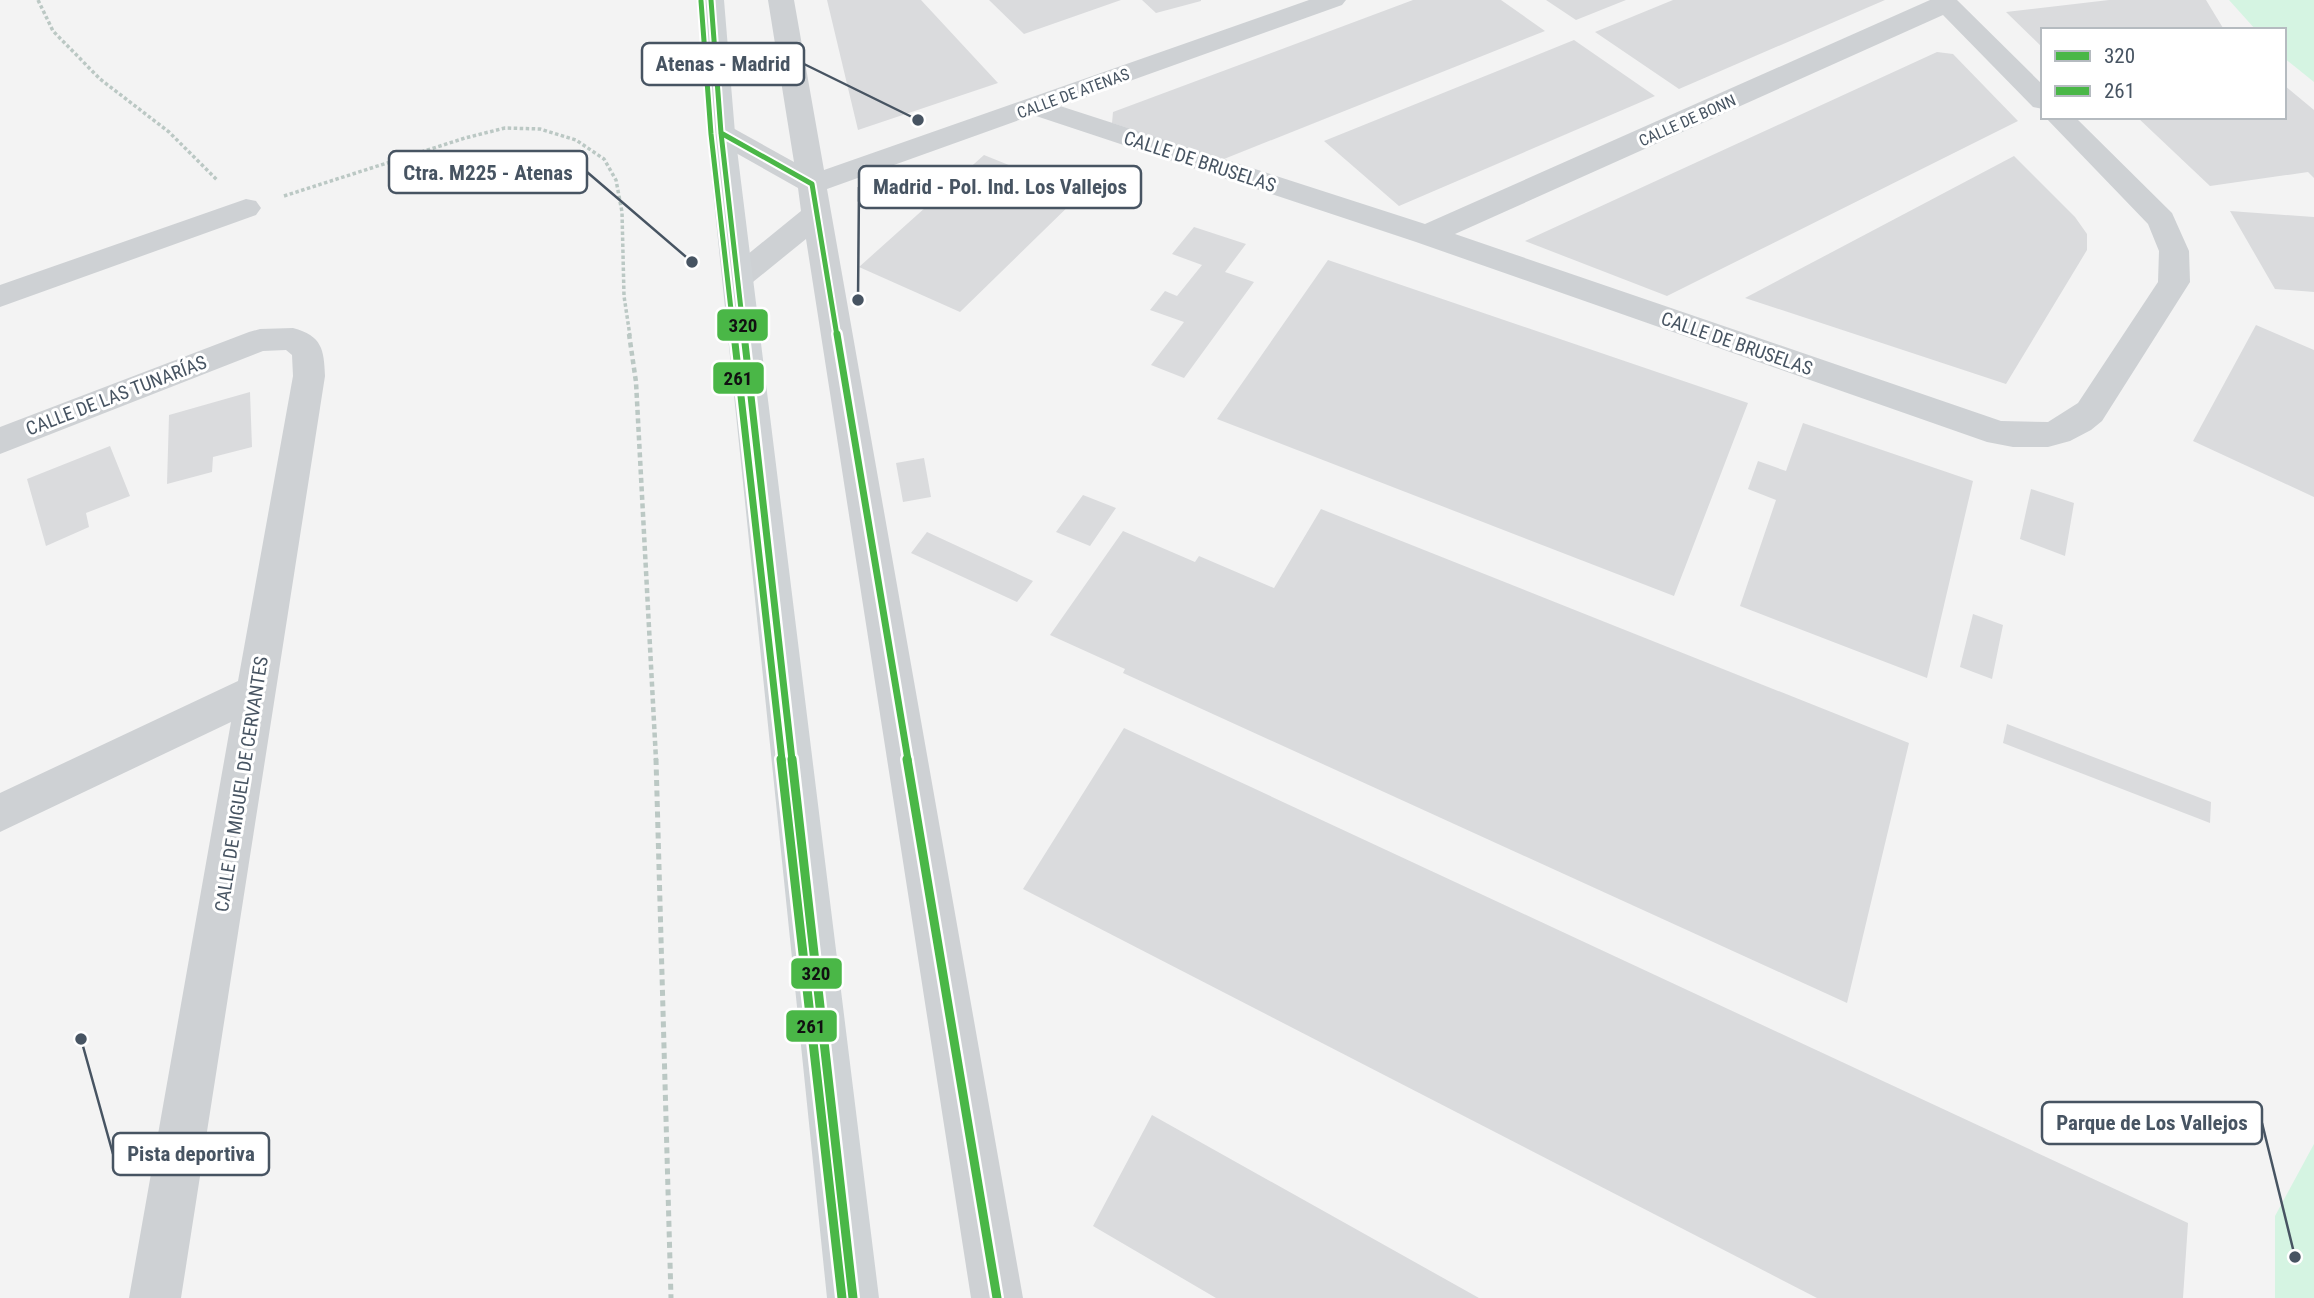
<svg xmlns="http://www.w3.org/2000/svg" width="2314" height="1298" viewBox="0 0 2314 1298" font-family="'Roboto Condensed',sans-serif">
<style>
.green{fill:#d5f4e2}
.building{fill:#dadbdd}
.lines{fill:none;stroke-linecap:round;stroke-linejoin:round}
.path-far2{stroke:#bbc8c4;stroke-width:3.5;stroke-dasharray:3.5 2.5;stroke-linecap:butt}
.path-far1{stroke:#bbc8c4;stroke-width:4.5;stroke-dasharray:5 3.5;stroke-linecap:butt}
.path{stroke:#bbc8c4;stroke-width:5;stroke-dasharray:6 4.5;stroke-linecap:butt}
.street{fill:#ced1d4;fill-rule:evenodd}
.secondary{fill:#cfd3d6;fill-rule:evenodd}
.bus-1-far2-casing{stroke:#fff;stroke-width:9}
.bus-1-far1-casing{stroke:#fff;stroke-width:12}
.bus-1-casing{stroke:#fff;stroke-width:14}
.bus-2-far2-casing{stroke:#fff;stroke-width:9}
.bus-2-far1-casing{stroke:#fff;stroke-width:12}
.bus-2-casing{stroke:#fff;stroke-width:14}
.bus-1-far2{stroke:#4ab747;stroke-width:5}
.bus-1-far1{stroke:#4ab747;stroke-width:7}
.bus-1{stroke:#4ab747;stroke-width:9}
.bus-2-far2{stroke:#4ab747;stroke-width:5}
.bus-2-far1{stroke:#4ab747;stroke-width:7}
.bus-2{stroke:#4ab747;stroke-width:9}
.labels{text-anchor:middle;stroke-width:6;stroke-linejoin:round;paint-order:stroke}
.far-street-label{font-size:16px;fill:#475462;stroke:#fff}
.street-label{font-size:19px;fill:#475462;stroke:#fff}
.leader{fill:none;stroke:#475462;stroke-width:2.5}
.callout-dot{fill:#475462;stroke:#fff;stroke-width:2.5}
.callout{fill:#fff;stroke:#475462;stroke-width:2.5}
.callout-label{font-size:21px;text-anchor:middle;font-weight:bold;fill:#475462}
.line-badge{stroke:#fff;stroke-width:2.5}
.pale-badge-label{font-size:19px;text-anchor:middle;font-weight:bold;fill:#111}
</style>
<rect width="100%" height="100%" fill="#f3f3f3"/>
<path class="green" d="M2229,0h85v82l-30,-24v-28h-28z
M2314,1144v154h-39v-82z"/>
<path class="building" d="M827,0h94l77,83 -140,47z
M989,0h132l-97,34z
M1142,0h59v1l-45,12z
M1413,0h88l44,31 -321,128 -112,-36 1,-11z
M1546,0h80l-50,20z
M1673,0h212l-206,89 -84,-57z
M2109,0h97l17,28 -180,2v18l-37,-36z
M1574,40l81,56 -256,110 -75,-65z
M1937,52l16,2 65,67 -351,175 -142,-55z
M2284,85l30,25v68l-6,-6 -98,14 -73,-69h147z
M984,155l97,39 -121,118 -101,-45z
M2014,156l61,61 12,17v16l-81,134 -261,-86z
M2230,211l84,6v75l-39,-3z
M1194,227l52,17 -21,28 29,10 -70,96 -33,-13 33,-43 -34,-12 15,-19 12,5 25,-31 -30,-11z
M1328,260l420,143 -74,193 -457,-177z
M2256,325l58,25v147l-121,-56z
M250,392l2,55 -39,10 -1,15 -45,12 2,-69z
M1803,423l170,58 -46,197 -187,-72 36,-106 -28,-11 10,-28 28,10z
M110,446l20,50 -44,17 3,14 -43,19 -19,-67z
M924,458l7,39 -28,5 -7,-39z
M2031,489l43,14 -9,53 -45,-17z
M1083,495l33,13 -26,38 -34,-14z
M1321,509l588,234 -62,260 -724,-330 2,-4 -75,-34 73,-104 72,31 4,-6 75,32z
M927,532l106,49 -16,21 -106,-49z
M1973,614l30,11 -11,54 -32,-12z
M2007,724l204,78 -1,21 -207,-80z
M1124,728l1064,495 -5,75h-366l-794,-409z
M1152,1115l327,183h-263l-123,-72z"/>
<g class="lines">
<path class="path-far2" d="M38,0l15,31 47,48 69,53 49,49
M284,196l181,-58 40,-10 35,1 36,11 28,19 12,21 6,32 2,84 6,40"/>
<path class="path-far1" d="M629,334l7,48 20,378"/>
<path class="path" d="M656,759l15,539"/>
<path class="street" d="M768,0h26l30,170 485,-170h37l-4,5 -282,101 365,118 505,-224h27l86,85v24l-10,-2 -90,-92 -488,219 546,187 47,1 30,-19 80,-121 1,-31 -11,-27 -103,-107h30l97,96 17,38 1,31 -88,139 -11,9 -21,11 -22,6h-35l-26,-5 -571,-200 -383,-127 -206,74 196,1109h-52l-165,-1059 -58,47 -11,3 -11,-3 -4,-7 4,-7 75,-61 -3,-23 -87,-49 -4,-6 4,-6 10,-2 10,2 63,35z
M246,199l10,2 5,7 -5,7 -256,92v-22z
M293,328c29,8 31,21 32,48l-144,922h-52l102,-576 -231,110v-39l238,-112 55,-305 -1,-21 -6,-5 -23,1 -263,103v-27l249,-95 11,-3z"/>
<path class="secondary" d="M698,0h26l11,133 144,1165h-52l-120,-1165z"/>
<defs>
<path id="bus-1-far2" d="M711,0l10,133 23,203
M721,133l91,51 25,152"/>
<path id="bus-1-far1" d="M744,334l48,426
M837,334l71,426"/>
<path id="bus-1" d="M792,759l61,539
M907,759l90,539"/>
<path id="bus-2-far2" d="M701,1l10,133 23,202"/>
<path id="bus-2-far1" d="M734,334l48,426"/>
<path id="bus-2" d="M781,759l61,539"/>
</defs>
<use href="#bus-1-far2" class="bus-1-far2-casing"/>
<use href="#bus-1-far1" class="bus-1-far1-casing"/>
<use href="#bus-1" class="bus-1-casing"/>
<use href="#bus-2-far2" class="bus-2-far2-casing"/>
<use href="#bus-2-far1" class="bus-2-far1-casing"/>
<use href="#bus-2" class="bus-2-casing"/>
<use href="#bus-1-far2" class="bus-1-far2"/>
<use href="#bus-1-far1" class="bus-1-far1"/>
<use href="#bus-1" class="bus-1"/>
<use href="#bus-2-far2" class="bus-2-far2"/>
<use href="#bus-2-far1" class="bus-2-far1"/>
<use href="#bus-2" class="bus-2"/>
</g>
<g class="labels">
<g class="far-street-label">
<text transform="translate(1073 93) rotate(-20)" y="6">CALLE DE ATENAS</text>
<text transform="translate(1687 120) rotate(-24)" y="6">CALLE DE BONN</text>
</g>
<g class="street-label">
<text transform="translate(1200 161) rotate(18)" y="7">CALLE DE BRUSELAS</text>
<text transform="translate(1737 343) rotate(19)" y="7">CALLE DE BRUSELAS</text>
<text transform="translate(116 395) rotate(-21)" y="7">CALLE DE LAS TUNARÍAS</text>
<text transform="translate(241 784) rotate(-81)" y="7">CALLE DE MIGUEL DE CERVANTES</text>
</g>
</g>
<path class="leader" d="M918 120L804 64M692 262L587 172M858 300L859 187M2295 1257L2262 1123M81 1039L113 1154"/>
<g class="callout-dot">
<circle cx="918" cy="120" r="7"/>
<circle cx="692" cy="262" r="7"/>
<circle cx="858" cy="300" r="7"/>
<circle cx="2295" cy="1257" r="7"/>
<circle cx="81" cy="1039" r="7"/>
</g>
<g class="callout">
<rect x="642" y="43" width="162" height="42" rx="7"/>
<rect x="389" y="151" width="198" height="42" rx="7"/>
<rect x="859" y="166" width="282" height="42" rx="7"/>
<rect x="2042" y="1102" width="220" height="42" rx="7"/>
<rect x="113" y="1133" width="156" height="42" rx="7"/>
</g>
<g class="callout-label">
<text x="723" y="71">Atenas - Madrid</text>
<text x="488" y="180">Ctra. M225 - Atenas</text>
<text x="1000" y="194">Madrid - Pol. Ind. Los Vallejos</text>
<text x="2152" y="1130">Parque de Los Vallejos</text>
<text x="191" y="1161">Pista deportiva</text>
</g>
<g class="line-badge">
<rect x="716" y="308" width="53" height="34" rx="7" fill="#4ab747"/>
<rect x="712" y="361" width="53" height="34" rx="7" fill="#4ab747"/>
<rect x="790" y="957" width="53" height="33" rx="7" fill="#4ab747"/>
<rect x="785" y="1009" width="53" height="34" rx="7" fill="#4ab747"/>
</g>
<g class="pale-badge-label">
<text x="743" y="332">320</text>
<text x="738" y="385">261</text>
<text x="816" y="980">320</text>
<text x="811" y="1033">261</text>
</g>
<rect x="2041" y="28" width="245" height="91" fill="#ffffff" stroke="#b5bbc0" stroke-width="2"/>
<rect x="2055" y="51" width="35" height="10" fill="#4ab747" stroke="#b5bbc0" stroke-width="2"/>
<text x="2104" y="63" font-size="21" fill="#475462">320</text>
<rect x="2055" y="86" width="35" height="10" fill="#4ab747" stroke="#b5bbc0" stroke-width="2"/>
<text x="2104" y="98" font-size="21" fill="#475462">261</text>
</svg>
